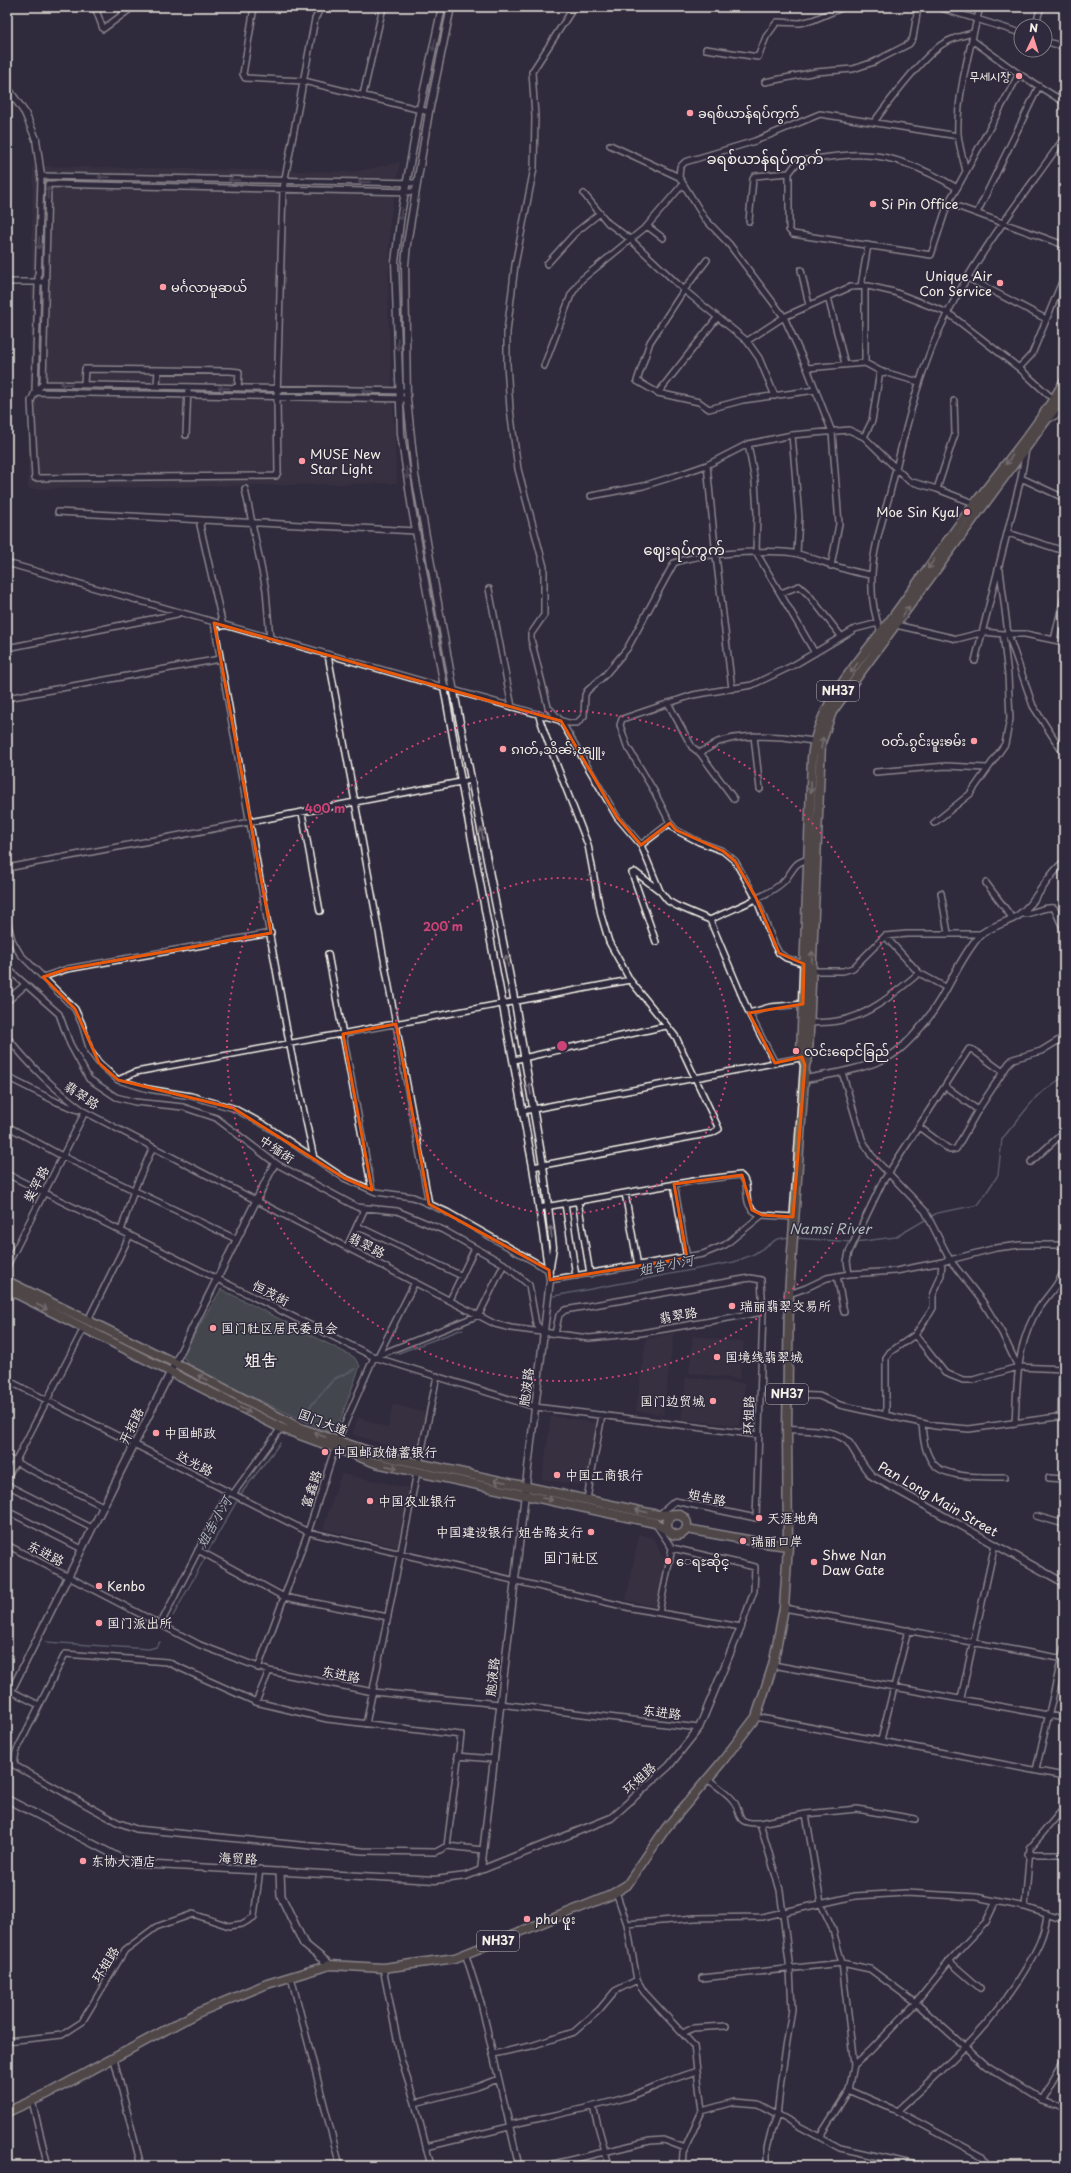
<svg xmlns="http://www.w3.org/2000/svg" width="1071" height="2173" viewBox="0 0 1071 2173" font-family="'Playpen Sans','LXGW WenKai TC','Poor Story','Noto Sans Myanmar',sans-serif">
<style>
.built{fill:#423946}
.green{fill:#5c6c63;stroke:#a8aea6}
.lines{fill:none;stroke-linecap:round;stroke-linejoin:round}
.stream{stroke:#909da4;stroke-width:1.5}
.minor-casing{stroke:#f4f1e8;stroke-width:8}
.tertiary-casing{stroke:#f4f1e8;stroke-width:9}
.secondary-casing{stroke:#f4f1e8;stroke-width:10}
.trunk-casing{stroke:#f4f1e8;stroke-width:11}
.minor{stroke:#2f2a3d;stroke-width:5}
.tertiary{stroke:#2f2a3d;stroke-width:6}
.secondary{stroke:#2f2a3d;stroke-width:7}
.trunk{stroke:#776a54;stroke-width:8}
.oneway{stroke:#747079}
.oneway2{stroke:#c2bbad}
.marked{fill:none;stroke:#e8590c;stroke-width:3;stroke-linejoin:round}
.ring{fill:none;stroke:#cc4377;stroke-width:2;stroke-dasharray:2 4}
.poi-dot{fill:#ff9aa2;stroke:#2f2a3d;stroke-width:1.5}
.labels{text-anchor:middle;stroke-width:3;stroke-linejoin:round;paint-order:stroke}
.shield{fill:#2f2a3d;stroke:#b9b5b5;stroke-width:1}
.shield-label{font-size:12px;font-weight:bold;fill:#f4f1e8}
.poi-label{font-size:13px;fill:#f4f1e8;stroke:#2f2a3d;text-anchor:start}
.street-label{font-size:13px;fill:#f4f1e8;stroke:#2f2a3d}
.water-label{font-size:14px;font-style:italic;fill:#b1b9ba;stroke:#2f2a3d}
.neighbourhood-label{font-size:14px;fill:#f4f1e8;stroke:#2f2a3d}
.quarter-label{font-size:15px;fill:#f4f1e8;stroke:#2f2a3d}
.district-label{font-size:17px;font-weight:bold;fill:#f4f1e8;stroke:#2f2a3d}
.centre{fill:#cc4377;stroke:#2f2a3d;stroke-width:2}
.ring-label{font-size:12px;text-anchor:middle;font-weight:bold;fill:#cc4377;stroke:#2f2a3d;stroke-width:3;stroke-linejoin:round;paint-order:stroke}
</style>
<rect width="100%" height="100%" fill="#2f2a3d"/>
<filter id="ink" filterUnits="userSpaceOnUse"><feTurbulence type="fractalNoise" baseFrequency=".025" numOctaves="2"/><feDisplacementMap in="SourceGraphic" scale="8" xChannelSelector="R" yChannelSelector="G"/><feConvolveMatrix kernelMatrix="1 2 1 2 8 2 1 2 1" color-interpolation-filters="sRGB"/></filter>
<g filter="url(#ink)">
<path class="built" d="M400,162l-10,58 -2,91 9,172 -369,6 5,-323 321,6z
M674,1333l-11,82 -27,-4 10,-72z
M693,1336l51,6 -4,37 -51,-6z
M686,1377l59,7 -5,42 -59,-7z
M393,1404l33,9 -7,39 -37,-8 -30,-10 6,-17 30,11z
M551,1416l46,7 -10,63 -45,-7z
M341,1474l68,14 -12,59 -74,-18z
M639,1534l15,4 7,17 6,3 -9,49 -32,-7z"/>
<path class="green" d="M221,1289l133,68 6,9 -25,69 -144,-66 -9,-14z"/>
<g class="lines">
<path class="stream" d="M796,1238l56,4
M855,1242l41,-5 41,-24 41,-8 20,-30 4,-36 35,-43 27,-20
M554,1296l180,-34 20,-8 23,-15 13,-2
M396,1354l67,-25
M302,1416l32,-37 21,-10
M240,1495l40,-52
M207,1553l31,-54
M173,1616l33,-60
M45,1642l104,7 7,-2 4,-5"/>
<defs>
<path id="minor" d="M95,7l8,22 30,-22
M254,7l-11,67 2,4 59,3 125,31
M307,7l12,5
M574,7l-42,65 3,44 -1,52 -19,97 -8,67v32l3,45 8,60 26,98v48l-13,19v5l17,68 13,14 56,96 24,28 19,46 8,10 9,5 33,14 39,93 26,50
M938,7l83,26
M1035,26l6,-19
M972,40l47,34 45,28
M1045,41l19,6
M706,49l52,8 8,-20 11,-15 23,1 13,-3 31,-13
M765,82l51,-10 37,-3 21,-7 35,-18 4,-6 5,-31
M363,95l20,-88
M874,122c17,-23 45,-61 67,-77 10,-7 21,-9 32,-12
M610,145l69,32 26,42 24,25 55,73 23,51 25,64 7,92 -8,42
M966,171c-3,-12 -7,-25 -8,-37 -2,-37 13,-90 22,-127
M679,177l1,-10 5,-5 70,-21 65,-27 138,22
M957,188c-27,-16 -60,-32 -92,-33 -20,-2 -44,4 -64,6l-6,4 -6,8v57l4,4 138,21 17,-52 9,-15 62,-114
M584,194l24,29 22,16 54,51 63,51 12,17 16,38
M948,203l116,42
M977,213l62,-127
M749,221l4,-42 2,-3 34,-3
M647,226l36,-42
M707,260l-23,30 -34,52 -13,39 21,12 41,9 10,7 34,-9 73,-10
M547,264l28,-31 25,-20
M801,270l8,35
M968,278l78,41
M7,282h39
M861,286l7,-41
M865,286v77
M828,297l17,67
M747,341l37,-24 66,-30 18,-1 26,6 54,21 71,55 35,32
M544,366l27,-71 10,-15 66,-54 16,12
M807,368l58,-5 15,8 39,11
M1019,368l13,-14 32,-77
M43,384l-8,8 -4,9 4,77 241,-2 2,-4 -1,-74 6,-209 32,-170 6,-12
M84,384l1,-15 145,2 9,1 -1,16
M157,386l1,-16
M407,391l-364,-7 5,-200 367,8
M658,393l59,-75
M407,399l-372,-7 6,-216 376,7
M1049,419l15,-8
M186,435l2,-48
M792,435l7,82 -2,36
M864,437l8,-16 8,-50
M748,444l7,37 2,32 -1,39 59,101
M707,465l9,91 16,133
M1021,478l43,20
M245,489l21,101 4,49
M937,489l18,-55 -1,-33
M591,496l52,-10 32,-10 32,-11 41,-21 44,-9 57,-5 15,7 45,44 28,8 39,15
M58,512l145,8
M1008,533l56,18
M7,563l562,160h8l7,-7 1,-21 2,-4 18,-16 22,-26 47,-86c20,-9 103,-15 124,-9 26,7 47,18 74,21
M1000,570l8,64 25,72 31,48
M489,589l23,118
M781,593l18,-7 10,9 32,41
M214,623l75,419 25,116
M896,625l61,14 27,-7 19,2h22l39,8
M223,626l-23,-101 3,-5 213,11
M881,632c-7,-17 -10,-39 -9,-57 1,-27 11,-56 18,-82 15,-61 29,-125 58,-181 32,-62 76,-117 116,-174
M1054,640l10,-43
M7,648l170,-34
M328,655l101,549
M975,661l46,-183 5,-29
M7,698l213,-39
M668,703l24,44 8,6 18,-11 16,-4 20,-2 29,1 30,4
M754,736l6,53
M700,753l34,46
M876,772l70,-6 40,2
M302,813l18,98
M934,823l36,-29 35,-50 5,-25 -2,-44 -5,-41
M641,845l29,-22
M7,868l464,-88
M986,883l27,36
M941,893l7,40
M1021,914c12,1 22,-8 33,-6l10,22
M7,920l5,20 8,14 55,55 7,15 8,27 9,12 19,17 30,9 43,7 42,12 32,17 79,53 32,14 37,5 16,7 18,8 102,58
M710,920c19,-10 62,-25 75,-40 10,-12 8,-17 24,-21
M885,936l34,37 28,15
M656,942l-24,-69 3,-1 25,19
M328,954l44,236
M804,964l-18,-6 -7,-5 -5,-9 -18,-46 -21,-37 -12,-10 -24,-9 -23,-12 -6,-7 -16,-32 -27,-45 -7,-21 2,-6 71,-24 59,-10 42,-20 61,-36 23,-6
M7,968l52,46 11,30 19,35 27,18 19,5 48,5 33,11 59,45 82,44 40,4 46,19 61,34 25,21 7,39 6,7
M811,971h32l10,-3 32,-32 22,-2h73
M43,977l24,-8 204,-36
M749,1013l21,-6 33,-3
M809,1023c9,-1 19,0 28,-2 31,-4 59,-29 82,-48
M7,1037c26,32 45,50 78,75l410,212 16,4 78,10 52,-5 122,-21
M514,1060l152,-34
M842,1072l20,67 9,16 54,56 25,49 33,42 19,31 16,34
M7,1077l50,25 21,8
M118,1080l18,-8c164,-32 329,-60 494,-92
M946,1087l32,23
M523,1111l282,-54
M7,1126l55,30 174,83
M919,1127l31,23 6,-1 22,-39 31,-47 4,-4 28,-8 23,-14
M1031,1162l33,-30
M533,1167l179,-34 7,-4 -43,-92 -46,-57 -21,-38 -8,-27 -13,-70 -39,-100 -11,-31
M7,1174l367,183 161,50 224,28
M674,1184l13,74
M625,1193l13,73
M578,1201l12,73
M565,1204l11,72
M539,1208l160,-28 41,-5c14,9 -3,32 22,40
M357,1226l105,50
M121,1231l13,-41 19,-43
M347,1247l18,-39
M7,1266l78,-154
M849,1274l-2,-13 2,-9 33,-69 87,-134 4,1 30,22
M837,1276l7,36
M550,1280l153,-26 22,-9 37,-30 31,2
M1058,1283l6,5
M789,1294l17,-6 21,-10 22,-4 47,-3 46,-9 54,-14 24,-3h44
M450,1300l25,-52
M88,1320l42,-85
M555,1334l4,-19 6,-5 185,-32 11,2 2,32 -7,206 -81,-17 -16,14
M915,1335l30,38 18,7h10l45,-13 46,2
M379,1354l36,-72
M7,1380l301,152 323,76 110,19 13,-36 1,-24 -83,-19
M787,1395l32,1 21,9 95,21 34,3 95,-13
M886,1414v-56l4,-6 25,-17 15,-22 3,-5v-12l8,-21 1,-13
M1061,1416l1,-47
M922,1423c1,14 2,27 10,39 11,17 54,15 73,15
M1015,1424c2,-36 1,-73 18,-106 8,-18 25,-29 31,-49
M7,1458l96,48
M419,1464l18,-88
M7,1478l77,-150
M1049,1478l15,1
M7,1485l85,43
M233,1494l48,-66
M587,1499l15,-84
M7,1511l75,38
M1036,1516l28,8
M657,1526l15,22 -13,65
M7,1545l193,100 69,26 104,21 127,12 199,24
M198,1550l86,47 104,20
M784,1608l280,51
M160,1625l68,-133
M65,1654l102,8 89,40 71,17 134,16 -14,111 -11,6 -73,-1 -227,-22 -19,-7 -103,-57 2,-13z
M773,1665l291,53
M258,1668l50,-136 29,-90 37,-85 105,-42 25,-51
M7,1689l32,16
M961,1698l34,-154
M256,1702l13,-31
M756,1717l308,59
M366,1724l51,-252
M881,1740l27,-110
M457,1756l37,3
M1036,1770l28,-122
M708,1779c7,6 18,13 24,20 12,14 0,25 28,24l46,-9 51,-5 58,10
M806,1814l15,90 11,23 10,36 12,102 -5,25 -29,46
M760,1823l20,67 10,80 2,39 -11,71 -4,36 -6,16 -4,16v18
M447,1846l36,4
M1028,1854h36
M616,1892l11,32 10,56 7,12 50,54 8,65 -19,42 -1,13
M1025,1907l5,-59 34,-40
M627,1924l68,-6 67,-1 93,-21 51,-3 70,4 49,10 39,13
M465,1953l16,50 38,163
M949,1961l31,27
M383,1968l18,91 14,44 16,63
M291,1977l49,189
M702,1978l140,-15 28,6 46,34 70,63 55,34 23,8
M683,2033l10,-5 33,-2
M7,2041l55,-6 20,-13 43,-72 31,-23 37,-13 36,12 13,-2 12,-7 6,-48
M493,2054l38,-8 43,-14 25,-22 16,-19 22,-11
M114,2059l27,107
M854,2065l16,-14 46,-48 36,-45 34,-36 10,-21
M849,2090l48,21 86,46 4,6 -1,3
M1041,2100l23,-40
M32,2101l16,65
M415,2103l62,-16 21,-8
M593,2107l16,59
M702,2111l32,-9 24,2 82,44 81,18
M897,2111c49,-45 94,-84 128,-141 11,-19 20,-35 22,-56
M509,2125c39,-9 80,-16 119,-28 23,-8 45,-19 69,-26
M426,2147l83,-20
M545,2166l105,-25 14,-1 21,8"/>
<path id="tertiary" d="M442,7l-22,101 -19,106 -6,48 6,172 11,75 49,272 72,386 17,113 -69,590
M451,7l-22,105 -22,132 -2,21 2,134 8,76 39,217 61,311 28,162 10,82 -3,20
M7,87l18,26 11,26 5,37
M7,1001l18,-16
M805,1079c27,-5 54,-9 79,-20 20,-8 45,-40 56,-59 12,-21 23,-45 39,-64 7,-8 30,-14 40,-21 18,-13 27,-39 45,-53
M787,1429c16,1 52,0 62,14 8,11 13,23 23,33l192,107
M7,1699l268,-536
M7,1799l115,60 16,5 297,16 31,-4 145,-58 58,-52 30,-38 42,-101"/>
<path id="secondary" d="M280,1872l1,24 23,48 26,21"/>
<path id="trunk" d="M805,1065l-4,-11 11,-296c5,-55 48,-97 80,-140 28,-38 55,-78 84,-116 30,-39 63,-77 88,-120
M7,1281l168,82 125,65 80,27 278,60 21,-1
M7,1289l274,139 95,35 279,60 19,11
M667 1525a10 10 0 1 1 20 0a10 10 0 1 1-20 0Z
M687,1529l77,14 24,3
M7,2112l40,-18 150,-81 70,-29 63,-19 53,3 72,-10 154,-62 18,-11 39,-57 55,-65 35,-46 17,-52 11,-57 4,-62 -1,-117 2,-135 16,-229 3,-8 13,-314 11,-31 28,-39 204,-277"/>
</defs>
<use href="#minor" class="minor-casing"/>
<use href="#tertiary" class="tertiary-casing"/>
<use href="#secondary" class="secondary-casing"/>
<use href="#trunk" class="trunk-casing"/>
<use href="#minor" class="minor"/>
<use href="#tertiary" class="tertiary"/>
<use href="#secondary" class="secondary"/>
<use href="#trunk" class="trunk"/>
</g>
<defs><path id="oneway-shaft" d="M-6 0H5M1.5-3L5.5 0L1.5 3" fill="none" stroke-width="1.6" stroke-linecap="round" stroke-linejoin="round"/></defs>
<g class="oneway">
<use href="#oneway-shaft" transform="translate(434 45) rotate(102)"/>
<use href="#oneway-shaft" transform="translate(104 177) rotate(-179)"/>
<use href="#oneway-shaft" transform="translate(234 180) rotate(-179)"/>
<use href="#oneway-shaft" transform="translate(364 182) rotate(-179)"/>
<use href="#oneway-shaft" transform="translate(48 193) rotate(-88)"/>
<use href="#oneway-shaft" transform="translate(401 214) rotate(99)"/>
<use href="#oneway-shaft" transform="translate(39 243) rotate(92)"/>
<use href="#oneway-shaft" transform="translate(398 344) rotate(88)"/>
<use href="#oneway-shaft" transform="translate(66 384) rotate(-179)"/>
<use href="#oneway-shaft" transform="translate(224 388) rotate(-179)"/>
<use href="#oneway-shaft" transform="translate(368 391) rotate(-179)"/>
<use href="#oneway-shaft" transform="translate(407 473) rotate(82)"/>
<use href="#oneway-shaft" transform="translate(482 834) rotate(-101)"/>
<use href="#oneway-shaft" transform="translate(507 961) rotate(-101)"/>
<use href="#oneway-shaft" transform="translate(530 1089) rotate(-100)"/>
<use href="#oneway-shaft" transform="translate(551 1232) rotate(-98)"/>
</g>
<g class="oneway2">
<use href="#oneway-shaft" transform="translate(1009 460) rotate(128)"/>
<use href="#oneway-shaft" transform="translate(931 564) rotate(126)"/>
<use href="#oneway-shaft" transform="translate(906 611) rotate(-53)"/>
<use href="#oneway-shaft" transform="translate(854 668) rotate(126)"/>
<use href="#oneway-shaft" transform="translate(822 743) rotate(-80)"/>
<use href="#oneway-shaft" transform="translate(811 787) rotate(91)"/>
<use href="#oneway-shaft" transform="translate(812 957) rotate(-87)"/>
<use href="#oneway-shaft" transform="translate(42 1307) rotate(27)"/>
<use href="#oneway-shaft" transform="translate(203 1378) rotate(-152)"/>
<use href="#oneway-shaft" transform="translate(245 1410) rotate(27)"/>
<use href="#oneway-shaft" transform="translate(320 1435) rotate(-159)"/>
<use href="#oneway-shaft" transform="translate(392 1467) rotate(13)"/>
<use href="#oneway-shaft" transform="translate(500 1481) rotate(-168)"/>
<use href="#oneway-shaft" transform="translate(547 1499) rotate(12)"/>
<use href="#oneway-shaft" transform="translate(641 1511) rotate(-167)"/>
</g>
</g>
<path d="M0 0H1071V2173H0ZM214,623l347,98 56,96 24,28 29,-22 6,7 47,21 12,10 21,37 23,55 25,11 -1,40 -54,9 26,50 27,-6 3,8 -12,152 -31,-2 -10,-5 -10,-35 -68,9 13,74 -137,22 -1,-10 -120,-66 -33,-180 -53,10 29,156 -28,-12 -111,-70 -115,-28 -19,-17 -24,-54 -32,-32 24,-8 204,-36z" fill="#2f2a3d" fill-opacity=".55" fill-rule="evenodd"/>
<path class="marked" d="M214,623l347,98 56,96 24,28 29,-22 6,7 47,21 12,10 21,37 23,55 25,11 -1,40 -54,9 26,50 27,-6 3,8 -12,152 -31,-2 -10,-5 -10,-35 -68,9 13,74 -137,22 -1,-10 -120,-66 -33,-180 -53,10 29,156 -28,-12 -111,-70 -115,-28 -19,-17 -24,-54 -32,-32 24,-8 204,-36z"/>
<g class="ring">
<circle cx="562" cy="1046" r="168"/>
<circle cx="562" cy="1046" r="335"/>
</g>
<g class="poi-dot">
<circle cx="1019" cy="76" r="4"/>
<circle cx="690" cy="113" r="4"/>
<circle cx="873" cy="204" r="4"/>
<circle cx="1000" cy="283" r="4"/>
<circle cx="163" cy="287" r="4"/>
<circle cx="302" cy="461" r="4"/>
<circle cx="967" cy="512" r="4"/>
<circle cx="974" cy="741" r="4"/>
<circle cx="503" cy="749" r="4"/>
<circle cx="796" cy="1051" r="4"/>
<circle cx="732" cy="1306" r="4"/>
<circle cx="213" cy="1328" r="4"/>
<circle cx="717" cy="1357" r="4"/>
<circle cx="713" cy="1401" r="4"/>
<circle cx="156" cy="1433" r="4"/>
<circle cx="325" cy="1452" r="4"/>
<circle cx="557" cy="1475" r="4"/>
<circle cx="370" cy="1501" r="4"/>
<circle cx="759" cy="1518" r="4"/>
<circle cx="591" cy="1532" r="4"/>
<circle cx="743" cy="1541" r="4"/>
<circle cx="668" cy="1561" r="4"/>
<circle cx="814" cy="1562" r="4"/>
<circle cx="99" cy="1586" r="4"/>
<circle cx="99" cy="1623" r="4"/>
<circle cx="83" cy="1861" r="4"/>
<circle cx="527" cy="1919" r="4"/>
</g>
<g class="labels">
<g class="shield">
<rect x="817" y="681" width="42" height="20" rx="3"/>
<rect x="766" y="1384" width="42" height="20" rx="3"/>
<rect x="477" y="1931" width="42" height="20" rx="3"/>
</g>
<g class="shield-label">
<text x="838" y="695">NH37</text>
<text x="787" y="1398">NH37</text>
<text x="498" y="1945">NH37</text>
</g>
<g class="poi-label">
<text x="1011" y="81" text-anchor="end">무세시장</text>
<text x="698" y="118">ခရစ်ယာန်ရပ်ကွက်</text>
<text x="881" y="209">Si Pin Office</text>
<text x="992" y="281" text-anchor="end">Unique Air<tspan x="992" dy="15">Con Service</tspan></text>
<text x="171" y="292">မင်္ဂလာမူဆယ်</text>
<text x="310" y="459">MUSE New<tspan x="310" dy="15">Star Light</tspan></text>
<text x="959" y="517" text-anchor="end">Moe Sin Kyal</text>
<text x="966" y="746" text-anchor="end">ဝတ်ႉၵွင်းမူးၶမ်း</text>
<text x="511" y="754">ၵၢတ်ႇသိၼ်ႇၽျူႇ</text>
<text x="804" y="1056">လင်းရောင်ခြည်</text>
<text x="740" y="1311">瑞丽翡翠交易所</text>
<text x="221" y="1333">国门社区居民委员会</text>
<text x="725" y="1362">国境线翡翠城</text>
<text x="705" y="1406" text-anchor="end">国门边贸城</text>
<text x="164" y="1438">中国邮政</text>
<text x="333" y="1457">中国邮政储蓄银行</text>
<text x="565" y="1480">中国工商银行</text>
<text x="378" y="1506">中国农业银行</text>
<text x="767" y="1523">天涯地角</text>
<text x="583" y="1537" text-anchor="end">中国建设银行 姐告路支行</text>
<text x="751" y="1546">瑞丽口岸</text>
<text x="822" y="1560">Shwe Nan<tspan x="822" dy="15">Daw Gate</tspan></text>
<text x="676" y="1566">ေရႊဆိုင္</text>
<text x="107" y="1591">Kenbo</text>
<text x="107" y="1628">国门派出所</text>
<text x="91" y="1866">东协大酒店</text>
<text x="535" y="1924">phu ဖူး</text>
</g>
<g class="street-label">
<text transform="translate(82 1095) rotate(34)" y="5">翡翠路</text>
<text transform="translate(277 1149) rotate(34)" y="5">中缅街</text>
<text transform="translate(36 1184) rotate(-63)" y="5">奘罕路</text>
<text transform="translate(367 1245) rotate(27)" y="5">翡翠路</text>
<text transform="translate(271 1293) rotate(27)" y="5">恒茂街</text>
<text transform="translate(678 1315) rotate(-10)" y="5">翡翠路</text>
<text transform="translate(526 1387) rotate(-83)" y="5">胞波路</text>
<text transform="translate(748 1415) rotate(-88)" y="5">环姐路</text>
<text transform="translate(323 1422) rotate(21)" y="5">国门大道</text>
<text transform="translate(131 1426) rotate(-64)" y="5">开拓路</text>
<text transform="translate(195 1463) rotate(27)" y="5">达光路</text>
<text transform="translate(311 1489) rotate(-72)" y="5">富鑫路</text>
<text transform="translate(707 1497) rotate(12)" y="5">姐告路</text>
<text transform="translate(938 1499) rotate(30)" y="5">Pan Long Main Street</text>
<text transform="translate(46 1553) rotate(27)" y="5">东进路</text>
<text transform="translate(341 1674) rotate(11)" y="5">东进路</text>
<text transform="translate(492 1677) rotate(-84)" y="5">胞液路</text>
<text transform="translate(662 1712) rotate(7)" y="5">东进路</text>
<text transform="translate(639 1778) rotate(-42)" y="5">环姐路</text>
<text transform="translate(238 1858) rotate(2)" y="5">海贸路</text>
<text transform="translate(105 1964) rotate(-58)" y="5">环姐路</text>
</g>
<g class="water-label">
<text x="830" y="1234">Namsi River</text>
<text transform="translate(666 1265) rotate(-11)" y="5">姐告小河</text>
<text transform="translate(214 1522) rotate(-60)" y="5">姐告小河</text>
</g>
<g class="neighbourhood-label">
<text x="571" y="1563">国门社区</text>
</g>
<g class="quarter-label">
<text x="765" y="164">ခရစ်ယာန်ရပ်ကွက်</text>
<text x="684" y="555">ဈေးရပ်ကွက်</text>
</g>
<g class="district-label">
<text x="261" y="1366">姐告</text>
</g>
</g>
<circle cx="562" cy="1046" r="6" class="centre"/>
<g class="ring-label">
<text x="325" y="813">400 m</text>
<text x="443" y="931">200 m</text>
</g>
<rect width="1071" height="2173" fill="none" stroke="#2f2a3d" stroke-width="24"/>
<rect x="12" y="12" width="1047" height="2149" fill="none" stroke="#f4f1e8" stroke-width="1.5" filter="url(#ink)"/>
<g transform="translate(1033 38) rotate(4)"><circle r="19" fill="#2f2a3d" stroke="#7e7a81"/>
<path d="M0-3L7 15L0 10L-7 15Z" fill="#ff9aa2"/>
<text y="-6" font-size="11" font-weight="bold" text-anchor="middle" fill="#f4f1e8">N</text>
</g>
</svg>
